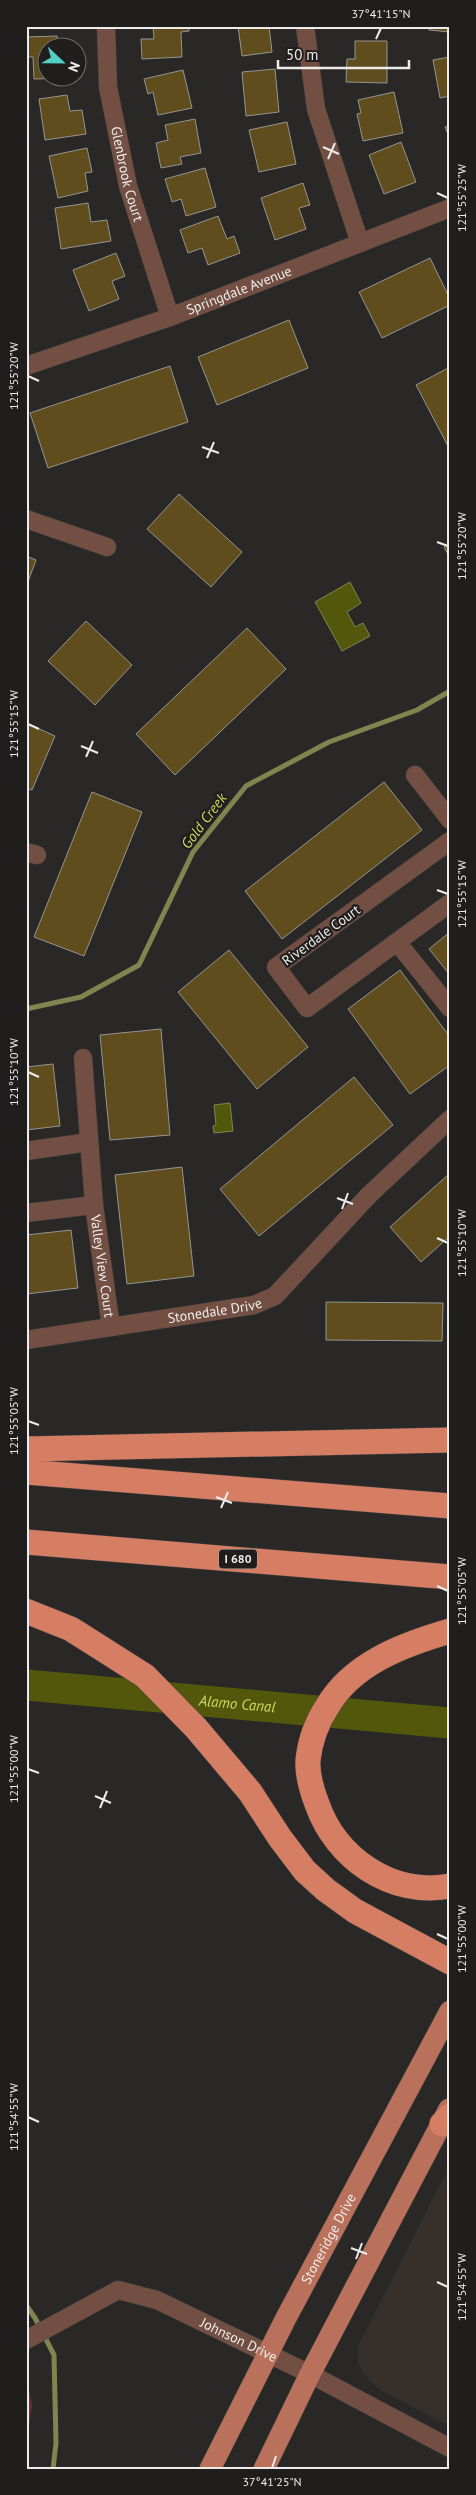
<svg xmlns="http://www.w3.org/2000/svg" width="476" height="2495" viewBox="0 0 476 2495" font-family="'PT Sans',sans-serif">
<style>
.built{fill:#37302a}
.green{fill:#702e39}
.water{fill:#53570c;stroke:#82844f}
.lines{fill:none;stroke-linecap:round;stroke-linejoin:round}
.stream{stroke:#82844f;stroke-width:5}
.river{stroke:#53570c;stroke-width:31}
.building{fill:#5f4d1d;stroke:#979592}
.minor-casing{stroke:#454342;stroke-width:19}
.major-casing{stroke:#454342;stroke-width:22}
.highway-casing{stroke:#454342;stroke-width:26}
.minor{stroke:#724e43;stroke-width:18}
.major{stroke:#b9715b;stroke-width:21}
.highway{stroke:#d67e64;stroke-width:25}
.ticks{fill:none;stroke:#eeeceb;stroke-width:2}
.labels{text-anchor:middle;stroke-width:4.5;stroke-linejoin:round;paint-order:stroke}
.shield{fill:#201e1c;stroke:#b0aead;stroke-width:1}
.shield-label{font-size:12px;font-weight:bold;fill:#eeeceb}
.street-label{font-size:14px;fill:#eeeceb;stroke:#201e1c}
.water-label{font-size:15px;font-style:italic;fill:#cdd75e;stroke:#201e1c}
.neatline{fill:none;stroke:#eeeceb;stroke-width:2}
.ticks-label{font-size:12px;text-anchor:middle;fill:#eeeceb}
</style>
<rect width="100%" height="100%" fill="#2a2826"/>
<path class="built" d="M450,2165v261l-70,-36 -16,-15 -6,-12v-17z"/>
<path class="green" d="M26,2376l6,29 -6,39z"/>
<path class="water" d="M350,582l11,21 -14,9 8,15 8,-4 7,13 -28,15 -27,-49z
M230,1103l3,28 -19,2 -1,-7 3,-1 -2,-20z"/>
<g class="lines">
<path class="stream" d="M26,1009l55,-12 58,-32 54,-113 53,-66 83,-44 88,-32 33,-19
M26,2305l9,13 19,37 2,88 -3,26"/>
<path class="river" id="s1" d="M26,1685l424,38"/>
</g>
<path class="building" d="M153,26h36v5l-8,1 1,25 -40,2 -1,-20h13z
M238,26h31l3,26 -30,4z
M344,26h33v1z
M430,26h20v6l-21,-2z
M57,36l1,12h-10v30h21l-35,1 -1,-22h-7v-20z
M355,41h32v42l-41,-1 1,-23h8z
M450,57v39l-10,2 -7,-38z
M275,69l4,43 -33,4 -4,-44z
M183,70l9,38 -34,7 -5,-23 -5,2 -4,-15z
M394,92l9,41 -40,8 -6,-27 4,-1 -3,-13z
M67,95l3,16 12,-1 4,24 -41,6 -6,-41z
M195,119l6,34 -21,4 2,7 -21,4 -5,-25 12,-3 -3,-15z
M287,122l9,42 -37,8 -10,-42z
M450,125v14l-5,-12z
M401,142l15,40 -32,12 -15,-39z
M87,148l5,24 -7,1 3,18 -30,7 -9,-42z
M205,168l11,39 -30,9 -5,-17 -9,3 -7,-23z
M303,183l7,22 -11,3 7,21 -31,11 -14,-42z
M88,203l3,19 16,-2 4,21 -50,8 -6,-41z
M218,216l9,23 7,-3 6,17 -32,12 -6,-17 -14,5 -8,-23z
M116,253l9,23 -13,5 7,18 -30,12 -16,-41z
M430,258l20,41v6l-68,33 -23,-46z
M289,320l19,48 -91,37 -19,-48z
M170,366l18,56 -140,46 -18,-55z
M450,367v83l-34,-65z
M179,494l63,58 -31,35 -64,-58z
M450,544v14l-6,-11z
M26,556l10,4 -10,27z
M86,621l46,44 -37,40 -47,-44z
M247,628l39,41 -111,106 -39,-41z
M26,723l29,13 -23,54 -6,-2z
M384,782l38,48 -140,109 -37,-48z
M92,792l50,20 -58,144 -50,-19z
M450,932v43l-21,-26z
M229,950l79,97 -51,42 -79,-97z
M400,970l50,67v28l-40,29 -62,-85z
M161,1029l9,106 -60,5 -10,-105z
M53,1064l7,62 -34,4v-63z
M354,1077l39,48 -134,111 -39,-47z
M182,1167l12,109 -67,8 -12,-109z
M450,1173v63l-29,26 -31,-35z
M71,1230l7,58 -52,6v-59z
M326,1302l117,1 -1,38 -116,-1z"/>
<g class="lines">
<defs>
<g id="minor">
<path id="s2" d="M106,26l2,61 20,99 42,131"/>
<path d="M305,26l11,83 44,134"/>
<path id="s3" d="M26,366l144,-49 280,-109"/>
<path d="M26,519l81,28"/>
<path d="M415,775l35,45"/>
<path d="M450,841l-174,126 31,41 143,-105"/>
<path d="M26,852l11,3"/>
<path d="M397,942l53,66"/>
<path id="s4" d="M83,1058l11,147 17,122"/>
<path d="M26,1151l63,-9"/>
<path d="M26,1213l68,-8"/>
<path id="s5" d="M26,1340l228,-35 21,-9 94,-101 81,-76"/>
<path id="s6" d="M26,2340l92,-50 39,10 153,74 140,74"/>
</g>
<g id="major">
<path id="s7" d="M210,2469l76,-151 164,-307"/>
<path d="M264,2469l46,-95 139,-265"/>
</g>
<path id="highway" d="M26,1449l424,-9
M26,1472l424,34
M26,1542l424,35
M26,1611l45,18 74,47 51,52 54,64 30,46 25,33 21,19 29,21 95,51
M450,1631c-45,13 -98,32 -123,76 -10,15 -17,35 -19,53 -1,15 4,31 9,44 19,54 74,93 133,82
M442,2124l8,-8"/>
</defs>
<use href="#minor" class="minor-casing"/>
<use href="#major" class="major-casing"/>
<use href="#highway" class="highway-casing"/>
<use href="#minor" class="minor"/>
<use href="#major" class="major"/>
<use href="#highway" class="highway"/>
</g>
<path class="ticks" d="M376,39l5,-11M323,147l16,7M328,159l7,-16M437,193l11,5M28,376l11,5M202,447l17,6M207,458l7,-16M437,542l11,4M28,724l11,5M81,746l17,7M86,757l7,-16M437,890l11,4M28,1072l11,5M337,1198l16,6M342,1209l6,-16M437,1238l11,5M28,1421l11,4M216,1497l16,6M221,1508l7,-16M437,1586l11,5M28,1769l11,4M95,1796l16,7M100,1808l7,-17M437,1934l11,5M28,2117l11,5M351,2248l16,6M356,2259l6,-16M437,2282l11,5M272,2468l4,-12"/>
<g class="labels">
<rect class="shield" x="219" y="1549.5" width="38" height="19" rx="4"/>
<g class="shield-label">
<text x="238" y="1563">I 680</text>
</g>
<g class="street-label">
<text dy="5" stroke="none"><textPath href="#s2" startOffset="150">Glenbrook Court</textPath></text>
<text dy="5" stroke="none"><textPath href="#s3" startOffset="226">Springdale Avenue</textPath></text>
<text transform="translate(321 935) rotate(-36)" y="5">Riverdale Court</text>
<text dy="5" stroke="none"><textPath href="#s4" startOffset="209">Valley View Court</textPath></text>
<text dy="5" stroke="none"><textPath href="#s5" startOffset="191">Stonedale Drive</textPath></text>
<text dy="5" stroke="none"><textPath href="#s7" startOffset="259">Stoneridge Drive</textPath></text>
<text dy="5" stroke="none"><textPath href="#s6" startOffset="236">Johnson Drive</textPath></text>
</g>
<g class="water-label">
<text transform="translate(204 821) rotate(-53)" y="5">Gold Creek</text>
<text dy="5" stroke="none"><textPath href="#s1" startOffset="212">Alamo Canal</textPath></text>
</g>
</g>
<rect width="476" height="2495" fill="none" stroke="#201e1c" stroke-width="55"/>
<g transform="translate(62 62) rotate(112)"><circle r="24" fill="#201e1c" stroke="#72706f"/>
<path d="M0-4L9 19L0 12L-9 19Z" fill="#55cec5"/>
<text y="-8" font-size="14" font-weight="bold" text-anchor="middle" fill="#eeeceb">N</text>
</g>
<path d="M278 60v8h131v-8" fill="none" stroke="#eeeceb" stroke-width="2.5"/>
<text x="286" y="60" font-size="15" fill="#eeeceb" stroke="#201e1c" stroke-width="4" paint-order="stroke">50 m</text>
<rect x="28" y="28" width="420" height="2440" class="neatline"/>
<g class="ticks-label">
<text x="381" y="18">37°41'15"N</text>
<text transform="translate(462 198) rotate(-90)" y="4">121°55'25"W</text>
<text transform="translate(14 376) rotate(-90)" y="4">121°55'20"W</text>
<text transform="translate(462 546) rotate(-90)" y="4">121°55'20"W</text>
<text transform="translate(14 724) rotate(-90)" y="4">121°55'15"W</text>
<text transform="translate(462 894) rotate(-90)" y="4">121°55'15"W</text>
<text transform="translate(14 1072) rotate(-90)" y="4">121°55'10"W</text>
<text transform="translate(462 1243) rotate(-90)" y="4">121°55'10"W</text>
<text transform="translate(14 1421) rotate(-90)" y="4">121°55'05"W</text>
<text transform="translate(462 1591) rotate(-90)" y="4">121°55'05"W</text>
<text transform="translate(14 1769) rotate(-90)" y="4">121°55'00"W</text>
<text transform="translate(462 1939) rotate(-90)" y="4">121°55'00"W</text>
<text transform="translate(14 2117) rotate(-90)" y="4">121°54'55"W</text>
<text transform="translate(462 2287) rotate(-90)" y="4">121°54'55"W</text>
<text x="272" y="2486">37°41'25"N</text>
</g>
</svg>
